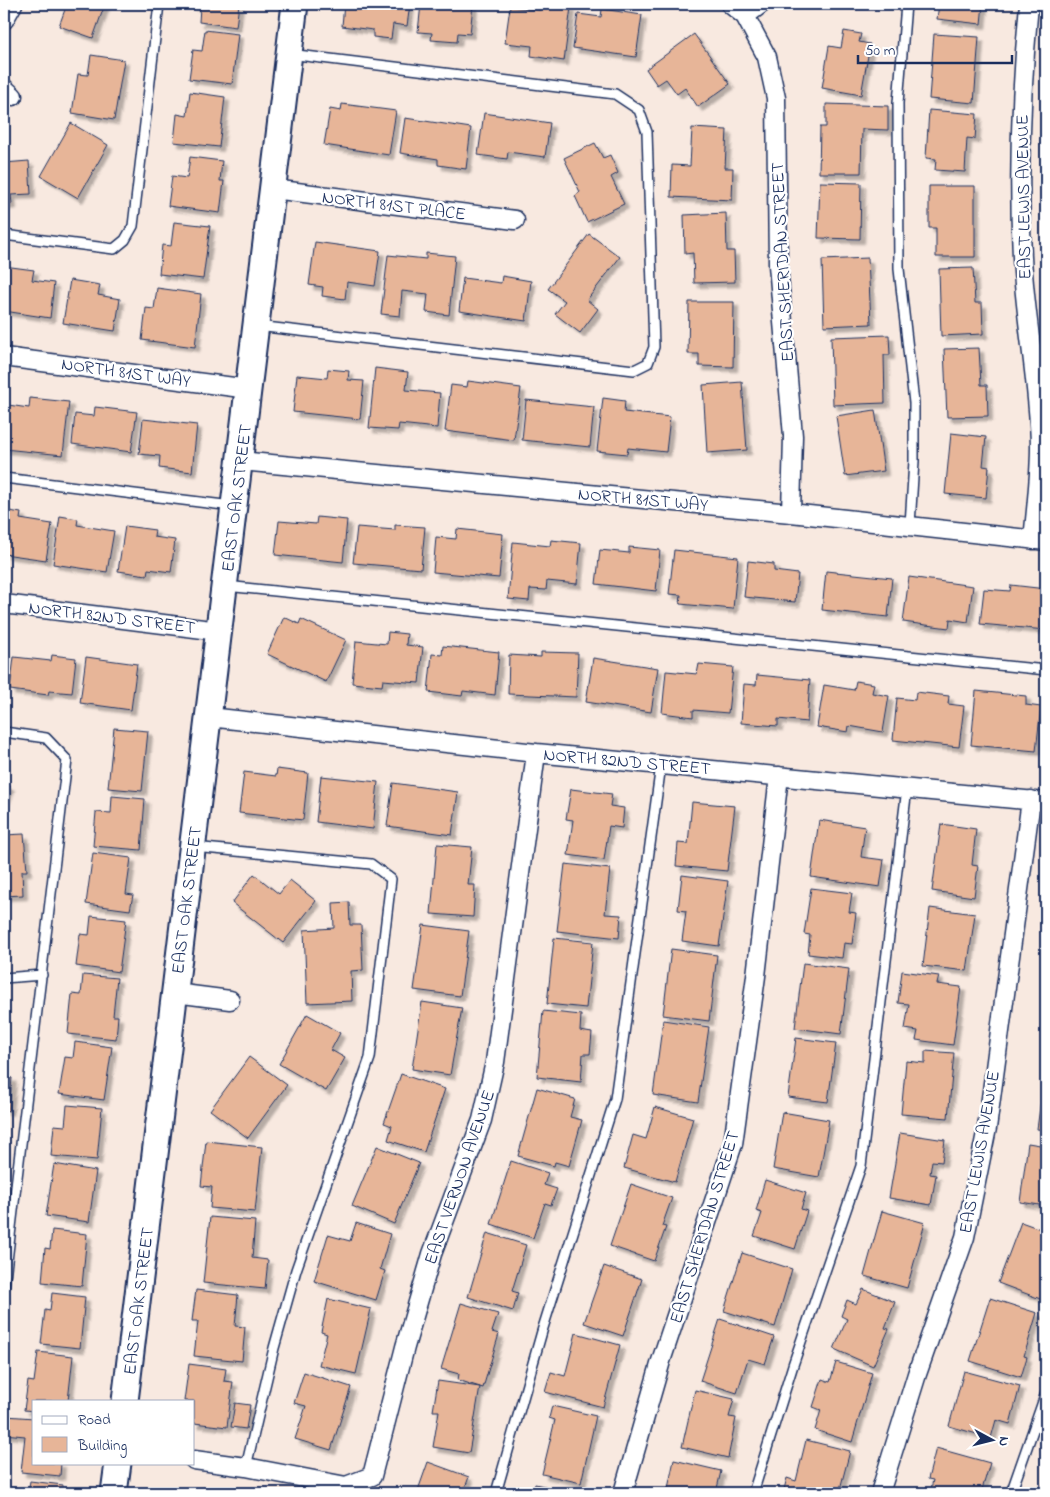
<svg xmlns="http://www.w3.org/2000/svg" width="1050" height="1497" viewBox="0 0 1050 1497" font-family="'Indie Flower',sans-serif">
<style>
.building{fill:#e7b598;stroke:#1b2f5e;filter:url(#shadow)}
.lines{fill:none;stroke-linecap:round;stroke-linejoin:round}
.lane-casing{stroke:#1b2f5e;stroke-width:12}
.street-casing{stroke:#1b2f5e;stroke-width:21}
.secondary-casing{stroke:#1b2f5e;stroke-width:29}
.lane{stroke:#fff;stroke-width:9}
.street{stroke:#fff;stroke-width:18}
.secondary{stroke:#fff;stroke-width:25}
.labels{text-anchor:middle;stroke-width:4.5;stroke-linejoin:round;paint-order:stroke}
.street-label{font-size:18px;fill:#1b2f5e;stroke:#fff}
</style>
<defs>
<filter id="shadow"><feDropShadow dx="4.5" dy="4.5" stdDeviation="1" flood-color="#0004"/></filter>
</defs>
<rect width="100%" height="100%" fill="#f8e9e0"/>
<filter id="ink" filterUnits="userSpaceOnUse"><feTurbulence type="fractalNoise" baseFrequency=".02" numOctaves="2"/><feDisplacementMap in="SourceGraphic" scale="10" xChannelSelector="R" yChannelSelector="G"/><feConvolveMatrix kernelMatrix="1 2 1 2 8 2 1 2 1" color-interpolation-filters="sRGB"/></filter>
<g filter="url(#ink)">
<path class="building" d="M67,4h38l-12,34 -34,-12z
M193,4h46l-3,23 -37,-5 1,-15 -8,-1z
M344,4h66l-3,22 -14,-2 -2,15 -18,-2v-7l-31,-4z
M421,4l52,1 -3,29 -12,-1 -1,9 -26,-2 1,-7 -14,-1z
M541,4l30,3 -7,54 -33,-5 1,-10 -27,-3 5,-36 30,3z
M939,4h44l-2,20 -44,-5z
M602,9l40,6 -6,42 -63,-9 5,-34 23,3z
M205,30l33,4 -6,50 -43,-5 4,-29 9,1z
M844,31l17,3 -2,8 11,2 -9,51 -39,-7 7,-42 12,2z
M694,34l36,50 -32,23 -13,-19 -8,6 -11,-15 -9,6 -11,-16z
M934,34l45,3 -5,66 -45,-4z
M91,55l33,5 -10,60 -42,-7 6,-39 10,1z
M190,92l35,5 -6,50 -45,-5 3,-28 10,2z
M342,104l54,7 -7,44 -65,-10 6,-36 11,2z
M826,104l62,2v24l-26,-1 -1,44h-42l1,-46h6z
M929,110l48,4 -2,25 -8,-1 -2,34 -30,-2 1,-11 -10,-1z
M484,113l66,10 -5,34 -37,-5 -1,7 -29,-4z
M405,118l66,10 -5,41 -28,-4v-6l-38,-6z
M71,123l37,22 -30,53 -37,-22z
M692,128l35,2 -2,38h8l-1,32 -61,-3 1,-32 18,1z
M595,143l8,15 7,-3 8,18 -7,4 13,27 -37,18 -12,-26 5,-4 -16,-34z
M190,157l32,4 -2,20h4l-4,32 -52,-7 4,-30 15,2z
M29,161l2,33 -20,1 1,9 -8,1v-42z
M820,182l41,1 -1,56 -42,-1z
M929,186h46v71h-39v-29h-7z
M726,213l1,38h7l1,31 -41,1 -1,-30 -8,1 -1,-39z
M174,222l36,4 -7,53 -44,-5 3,-29 9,1z
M589,234l31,23 -33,43 11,9 -18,24 -25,-19 10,-13 -17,-12z
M315,242l65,9 -5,35 -28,-4 -2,17 -23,-3 1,-9 -14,-2z
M426,253l29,3 -6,59 -23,-3 2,-18 -26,-3 -2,25 -19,-2 7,-59 38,4z
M868,258l3,66 -47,2 -2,-66z
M4,266l30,4 -2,10 22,3 -4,35 -46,-7z
M973,268l2,35h7l1,31 -42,2 -2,-67z
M502,276l29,5 -5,40 -67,-10 4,-33 38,5z
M70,280l30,5 -2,10 22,4 -5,32 -52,-8z
M157,288l44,6 -6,53 -53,-7 4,-32 8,1z
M689,302h45l-1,65 -34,-1v-12h-11z
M889,335l1,20h-6l1,48 -52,2 -2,-68z
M979,348l2,37h6l1,31 -41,1 -3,-68z
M375,368l33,4 -2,18 34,3 -3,35 -38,-4 -1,6 -29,-2z
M328,369l21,2 -1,9 16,1 -4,38 -67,-7 4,-37 30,3z
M468,381l53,7 -7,52 -69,-9 6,-46 16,2z
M742,382l5,68 -40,3 -4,-68z
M30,398l39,4 -6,53 -59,-6 4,-44 21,3z
M603,398l22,3 -1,11 46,5 -4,35 -38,-4 -1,6 -30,-3z
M526,400l68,7 -4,40 -68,-7z
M95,407l42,5 -6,40 -59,-8 3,-30 19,2z
M875,410l9,61 -39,5 -9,-60z
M143,419l54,6 -5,47 -33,-4 1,-12 -21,-2z
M951,433l35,4 -3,29 6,1 -3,31 -41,-4z
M4,510l17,3 -1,6 32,5 -6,36 -42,-6z
M60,516l18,3 -1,6 37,6 -7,41 -54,-8z
M317,517l30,3 -4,42 -68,-7 4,-34 37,3z
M395,525l30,2 -4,42 -68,-6 4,-36 38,3z
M125,526l30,4 -1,7 21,3 -4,32 -23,-3 -1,6 -29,-4z
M457,529l46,5 -4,44 -66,-6 3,-35 20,2z
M551,540l30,3 -4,41 -30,-3 -1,9 -16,-1 -1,12 -21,-2 5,-57 37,4z
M629,547l31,3 -4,41 -60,-7 4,-34 29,3z
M674,550l64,7 -5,52 -53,-5 1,-9 -12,-1z
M748,561l26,3v7l24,3 -3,28 -51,-5z
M826,571l66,7 -4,39 -66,-7z
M909,577l64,9 -5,36 -18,-3 -1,9 -46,-6z
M1011,585l35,4v41l-66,-6 4,-35 26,2z
M284,617l15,7 2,-5 45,21 -20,42 -59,-28z
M388,632l19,2 -1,11 17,2 -4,36 -36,-3 -1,6 -30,-3 4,-42 31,3z
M443,646l56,6 -4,43 -32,-4 -1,5 -34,-4 4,-38 10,1z
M541,652l37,1 -2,44 -68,-3 1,-39 32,2z
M52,655l24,3 -4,35 -23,-2 -1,4 -38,-5 4,-33 37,4z
M86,657l51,7 -6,46 -51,-7z
M593,658l65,10 -7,44 -65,-10z
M699,664l34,3 -5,46 -35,-3v7l-31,-4 4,-42 31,3z
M757,675l53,5 -3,42 -29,-3v7l-37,-3 3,-39 12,1z
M856,681l18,3 -2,9 17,3 -6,36 -34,-6 -1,6 -31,-5 7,-42 30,5z
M976,691l50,5v9l15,2 -5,44 -65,-6z
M916,692l33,4 -1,8 16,2 -5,41 -66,-7 4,-42 18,2z
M114,728l34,3 -6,60 -34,-3z
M277,769l31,4 -5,47 -64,-7 5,-41 32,4z
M321,776l57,6 -5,47 -57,-7z
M393,783l65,9 -6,43 -65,-9z
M4,784l6,2 -6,16z
M571,789l41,5 -2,12 14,2 -2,20 -13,-2 -5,34 -36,-5 5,-35 -7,-1z
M112,796l33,3 -4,51 -48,-4 3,-34 15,1z
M692,802l43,4 -8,65 -51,-5 2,-23 10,1z
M819,820l46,7 -4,30 23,3 -4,27 -69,-10z
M941,824l35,5 -4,36 6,1 -4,31 -42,-6z
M24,834l3,37h-5l1,24 -19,1v-61z
M437,844l35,3 -4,38h7l-2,32 -42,-3z
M93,853l38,5 -5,36 7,1 -3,15 -44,-6z
M565,864l45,5 -5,45 16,1 -2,23 -62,-7z
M254,874l25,20 11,-14 26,21 -33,42 -51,-40z
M682,875l46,6 -9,65 -37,-5 4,-30 -8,-1z
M811,888l41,5 -3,19 7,1 -4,31 -8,-1 -2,15 -34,-4 2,-19 -6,-1z
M349,902l1,23h11l2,45 -12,1 1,30 -45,2 -3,-73 30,-2 -1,-25z
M930,908l45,6 -8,57 -44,-5z
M91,916l35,4 -7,52 -43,-6 4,-32 9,1z
M423,925l46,6 -9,65 -46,-6z
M554,938l39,4 -7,66 -39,-4z
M671,949l46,6 -8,66 -46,-6z
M803,963l46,6 -8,65 -46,-6z
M902,971l37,5 -2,8 24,3 -8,58 -37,-5 2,-9 -13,-2 4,-25 -11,-1z
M83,975l34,3 -4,38h5l-2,23 -48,-5 4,-40 9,1z
M1046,990v30h-3z
M422,1002l40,6 -12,67 -38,-6z
M543,1011l38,4 -1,16 12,2 -2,21h-7l-2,28 -44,-5z
M307,1014l33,19 -9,17 14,8 -19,33 -47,-27z
M663,1020l46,7 -11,75 -45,-7z
M796,1038l40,5 -8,59 -40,-5z
M75,1042l37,5 -8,53 -45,-6 6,-37 8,1z
M925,1051l29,2 -6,65 -47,-4 5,-53 19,2z
M249,1057l38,28 -39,53 -38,-28z
M1046,1063v67l-9,-1z
M401,1074l44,15 -21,63 -36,-12 4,-14 -8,-3z
M4,1077l8,1 -3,33 -5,-1z
M537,1088l38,11 -5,18 12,3 -13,46 -14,-4 -1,4 -36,-10z
M67,1105l35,3 -5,52 -46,-4 3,-31 11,1z
M655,1107l38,11 -18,64 -51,-14 9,-33 13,4z
M782,1112l47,8 -10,57 -46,-8z
M900,1133l45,7 -3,22 -10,-1 -2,13 6,1 -5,30 -42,-7z
M206,1141l56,6 -7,65 -45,-4 2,-21 -11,-1z
M1028,1143l18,3v60l-26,-4z
M377,1146l42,17 -25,61 -42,-18z
M511,1161l37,12 -4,12 13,4 -6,16 -6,-2 -12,35 -42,-14z
M54,1164l42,7 -7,51 -43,-6z
M765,1180l41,13 -5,16 6,2 -12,38 -41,-13 8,-23 -6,-2z
M631,1184l41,14 -10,28 4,1 -12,34 -44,-15z
M882,1211l43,12 -18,65 -43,-12z
M210,1217l45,4 -3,37 16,2 -3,29 -62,-6z
M1021,1222l25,9v60l-3,9 -45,-17z
M356,1223l34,11 -10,35 5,2 -9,29 -62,-19 14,-46 22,6z
M52,1230l35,4 -5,52 -40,-4 3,-34 5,1z
M487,1233l39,12 -14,46 6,2 -5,18 -45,-14z
M742,1253l50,16 -17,58 -51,-16z
M604,1266l38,13 -19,57 -39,-13z
M863,1289l32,13 -10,26 4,1 -16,37 -39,-17 13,-30 -6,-3 6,-16 9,4z
M196,1290l42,5 -3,31 10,1 -3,34 -48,-5 4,-35h-6z
M52,1293l33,4 -5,51 -39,-4 4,-34 5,1z
M990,1298l47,15 -13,43 3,1 -6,20 -51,-16z
M328,1299l43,10 -15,65 -37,-9 8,-31 -6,-2z
M461,1303l37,11 -6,18 7,2 -16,54 -25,-8 1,-6 -18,-5z
M720,1319l54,18 -9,27 -17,-5 -11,34 -37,-12z
M576,1333l44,12 -17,62 -58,-15 6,-20 14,4z
M38,1352l35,4 -5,45h-34v10l-10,-1 4,-29 6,1z
M836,1362l36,11 -20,69 -37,-12 6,-20 -8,-3 9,-28 8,3z
M189,1364l37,5 -2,12 9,1 -6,45 -33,-4v-22h-10z
M964,1371l56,15 -10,38 -14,-4 -5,18 -42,-12z
M304,1372l47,15 -20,63 -36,-11 11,-33 -12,-3z
M438,1381l42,6 -11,66 -36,-6 6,-36h-6z
M695,1390l39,9 -5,18 7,1 -8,40 -46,-11z
M235,1403l15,2 -4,24 -15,-2z
M552,1406l44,10 -15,67 -39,-9 13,-54 -6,-2z
M6,1416l28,2v45h27l-1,13 -39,-4 4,-36 -21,-2z
M806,1440l44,11 -11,42h-56l4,-15 9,3z
M936,1448l54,15 -9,30h-51l3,-13 -5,-1z
M674,1460l47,11 -5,22h-49z
M428,1462l41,15 -6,16h-46z
M1046,1476v17h-6z
M30,1481l33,4 -1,8h-34z
M535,1484l41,9h-43z"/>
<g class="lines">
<defs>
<path id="lane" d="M906,4l-8,99 1,166 15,134v58l-4,64
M4,235l110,14 11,-9 8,-14 26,-222
M257,326l377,44 14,-7 6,-16 -7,-215 -8,-22 -24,-16 -326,-40
M4,478l228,28
M226,586l820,84
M4,732l42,6 21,22 -63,526
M193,847l178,17 20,15 -21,179 -74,212 -22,78 -28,119
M4,978l38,-3
M496,1493l47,-165 72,-229 46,-334
M753,1493l40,-128 68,-199 46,-378
M1011,1493l35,-100"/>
<path id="street" d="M730,4l15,12 22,41 9,41 2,167 15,171 -2,77
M1029,4c-8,84 -11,169 -7,253 3,63 17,126 18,189 0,31 -4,63 -7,94
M745,16l16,-12
M4,20l9,-16
M4,88l9,8
M273,189l242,31
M4,357l245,32
M240,461l551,52 255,28
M4,604l215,27
M209,717l327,36 510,49
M175,993l55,7
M194,1460l52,7 100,19 26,-10 33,-129 27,-93 50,-134 13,-58 41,-309
M623,1493l38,-132 72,-217 23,-168 23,-200
M880,1493l37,-119 48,-137 22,-109 44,-328"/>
<path id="secondary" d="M125,1401l170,-1397
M114,1493l4,-30"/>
</defs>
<use href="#lane" class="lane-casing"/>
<use href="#street" class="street-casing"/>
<use href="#secondary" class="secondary-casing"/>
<use href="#lane" class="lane"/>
<use href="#street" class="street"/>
<use href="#secondary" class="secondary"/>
</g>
</g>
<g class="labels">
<g class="street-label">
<text transform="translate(1023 197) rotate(-91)" y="6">EAST LEWIS AVENUE</text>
<text transform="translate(394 205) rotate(7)" y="6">NORTH 81ST PLACE</text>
<text transform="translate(782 262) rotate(-93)" y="6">EAST SHERIDAN STREET</text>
<text transform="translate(126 372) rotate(8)" y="6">NORTH 81ST WAY</text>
<text transform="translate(236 498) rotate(-83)" y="6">EAST OAK STREET</text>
<text transform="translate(643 499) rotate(5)" y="6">NORTH 81ST WAY</text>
<text transform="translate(112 617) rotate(7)" y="6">NORTH 82ND STREET</text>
<text transform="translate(627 761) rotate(5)" y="6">NORTH 82ND STREET</text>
<text transform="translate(186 900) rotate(-83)" y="6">EAST OAK STREET</text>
<text transform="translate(979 1152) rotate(-80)" y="6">EAST LEWIS AVENUE</text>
<text transform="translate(459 1177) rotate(-71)" y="6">EAST VERNON AVENUE</text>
<text transform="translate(704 1227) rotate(-73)" y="6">EAST SHERIDAN STREET</text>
<text transform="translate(138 1301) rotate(-83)" y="6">EAST OAK STREET</text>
</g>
</g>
<rect width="1050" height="1497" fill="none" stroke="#fff" stroke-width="20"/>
<rect x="10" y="10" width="1030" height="1477" fill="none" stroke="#1b2f5e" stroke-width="2" filter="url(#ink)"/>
<rect x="32" y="1400" width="162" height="65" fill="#ffffff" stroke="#a4acbf"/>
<rect x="42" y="1416" width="25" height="8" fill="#ffffff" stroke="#a4acbf"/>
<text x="78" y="1424" font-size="15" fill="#1b2f5e">Road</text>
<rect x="42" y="1437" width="25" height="15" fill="#e7b598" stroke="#a4acbf"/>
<text x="78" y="1450" font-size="15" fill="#1b2f5e">Building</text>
<g transform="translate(992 1440) rotate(97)" stroke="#ffffff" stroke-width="4" paint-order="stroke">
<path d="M0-4L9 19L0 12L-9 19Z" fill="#1b2f5e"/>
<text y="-8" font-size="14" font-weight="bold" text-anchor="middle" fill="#1b2f5e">N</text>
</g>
<path d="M858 55v8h154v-8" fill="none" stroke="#1b2f5e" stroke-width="2.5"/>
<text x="865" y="55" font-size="15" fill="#1b2f5e" stroke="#ffffff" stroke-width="4" paint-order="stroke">50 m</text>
</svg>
